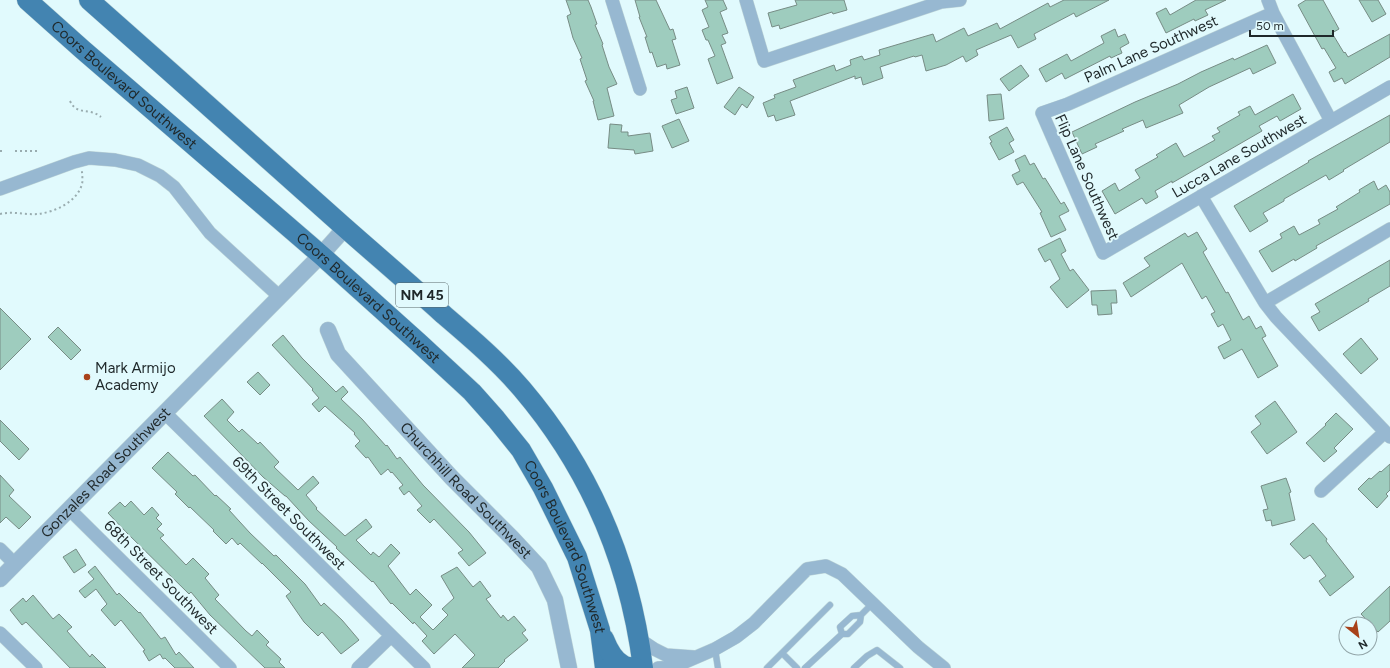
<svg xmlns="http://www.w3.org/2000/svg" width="1390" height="668" viewBox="0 0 1390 668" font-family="Figtree,sans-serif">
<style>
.building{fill:#9eccbe;stroke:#778c85}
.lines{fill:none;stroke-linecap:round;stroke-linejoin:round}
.service-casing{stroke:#bed4d7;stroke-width:7}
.minor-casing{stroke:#bed4d7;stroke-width:14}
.tertiary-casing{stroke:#bed4d7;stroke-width:17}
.primary-casing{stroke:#bed4d7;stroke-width:21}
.path{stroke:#99acaf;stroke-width:2;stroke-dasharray:2 3;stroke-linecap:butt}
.service{stroke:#97b8d1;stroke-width:6}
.minor{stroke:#97b8d1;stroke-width:13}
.tertiary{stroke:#97b8d1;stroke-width:16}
.primary{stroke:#4384b1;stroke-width:20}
.poi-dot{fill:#a8421a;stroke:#e1fafd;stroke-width:1.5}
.labels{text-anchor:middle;stroke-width:4;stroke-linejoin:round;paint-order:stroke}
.shield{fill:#e1fafd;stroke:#596769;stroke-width:1}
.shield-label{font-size:14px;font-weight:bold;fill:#1f282a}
.street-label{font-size:15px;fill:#1f282a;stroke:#e1fafd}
.poi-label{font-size:15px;fill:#1f282a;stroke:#e1fafd;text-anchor:start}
</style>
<rect width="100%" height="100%" fill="#e1fafd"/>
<path class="building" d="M566,0h22l3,7 6,17 -2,1 8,19 -1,1 7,22 8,17 -10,4 7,28 -16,4 -5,-19h1l-9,-20 2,-1 -7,-21 2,-1 -9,-20 -6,-22 4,-2z
M635,0h21l14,30 3,-1 3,10 -4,1 8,25 -13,4 -1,-5 -9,3 -5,-15 -2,1 -5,-16h2l-8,-20h1z
M705,0h18l4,9 -7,3 8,21 -6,2 4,8 -5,2 12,33 -16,6 -9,-25 7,-3 -7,-16h-2l-4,-10 7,-3 -7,-17 6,-3z
M795,0h49l3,10 -14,4 -1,-2 -52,17 -1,-4 -7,2 -4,-14 29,-8z
M1064,0h45l-33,17 -2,-4 -40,21 2,5 -18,9 -7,-13 -35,15 2,5 -12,7 -3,-6 -17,9 -20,6 -4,-16 -7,2 -1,-1 -34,11 3,11 -20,7 -2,-8 -6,2v-3l-65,25 5,14 -19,6 -2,-6 -6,2 -5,-14 12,-5 -1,-3 22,-8 -3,-7 41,-15 2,6 15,-6 -1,-5 12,-4 2,4 16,-5 -1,-5 54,-16 3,8 28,-14 4,8 29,-13 3,6 48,-26 2,4z
M1196,0h30l-21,10 3,5 -13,6 -1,-2 -28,14 -10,-20 10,-5 4,7z
M1306,0h17l16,29 -7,4 12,20 1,-1 3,5 42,-23v23l-45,27 -3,-6 -8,4 -5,-10 7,-4 -12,-20 -2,1 -24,-44z
M1359,0h19l8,14 -14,8z
M1115,29l3,8 7,-3 4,9 -9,5 2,5 -11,5 -1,-2 -45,23 -3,-6 -16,9 -7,-13 28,-15 4,7 33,-18 -3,-7z
M1267,45l9,18 -23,11 -3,-6 -41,19 -30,18 4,8 -37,15 -3,-8 -21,9 2,2 -29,13 2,3 -15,7 -10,-22 63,-30 43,-18 23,-12 32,-14 1,2z
M1021,65l8,11 -20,15 -9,-12z
M687,87l7,21 -18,6 -5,-14 6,-2 -2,-7z
M739,87l15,10 -7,11 -5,-4 -7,11 -11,-8z
M1001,94l3,25 -15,2 -2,-26z
M1293,94l8,15 -21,12 -3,-5 -18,10 3,5 -90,52v-2l-17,10 3,6 -12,7 -4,-6 -27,16 -13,-23 13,-8 4,8 21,-13 -5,-8 23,-13 -2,-2 20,-12 8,14 31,-17 -3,-4 8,-4 -3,-4 23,-13 -2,-3 12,-6 5,9z
M1390,115v27l-47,28 1,1 -15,9 -3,-5 -42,24v2l-21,12 5,8 -18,11 -16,-26 75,-44 -1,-1z
M679,119l10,22 -17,7 -10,-22z
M610,124l12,1 -1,7h7v4l22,-3 3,18 -18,3 -1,-4 -26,-2z
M1007,127l7,13 -5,3 5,9 -15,8 -9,-17 2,-1 -3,-5z
M1025,155l5,10 4,-2 9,16 2,-1 16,26 3,-2 5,9 -10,5 7,14 -15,7 -11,-24 2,-1 -19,-30 -6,3 -5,-10 8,-4 -5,-11z
M1374,181l4,9 8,-5 4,7v12l-74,42 1,2 -22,13 -1,-2 -22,13 -13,-21 23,-13 -2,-4 14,-8 5,9 21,-11 -2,-4 20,-11 -2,-2 24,-15 -1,-2z
M1197,232l10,17 -4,3 23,41 2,-1 15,28 6,-4 7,13 5,-3 5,10 -4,2 16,28 -20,12 -16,-29 -18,10 -6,-12 13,-7 -8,-16 -5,3 -7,-13 4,-2 -9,-16 -4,3 -20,-36 -51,34 -8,-14 27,-17 -6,-8 41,-25 3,4z
M1060,238l6,13 -5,3 9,17 3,-2 16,21 -22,18 -17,-21 10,-8 -10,-20 -5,3 -7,-13z
M1390,260v26l-22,13 1,2 -50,30 -8,-14 9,-5 -5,-8z
M1116,290l1,13h-6l1,11 -14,1 -1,-10h-5l-1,-14z
M0,308l31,31 -31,31z
M58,327l23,23 -10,10 -23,-23z
M283,335l19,23 34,34 7,-6 5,6 -7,7 21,20 24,27 1,-1 10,14 3,-2 23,28 46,47 17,21 -17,13 -11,-13 5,-3 -29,-31 -4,4 -13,-13 5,-4 -13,-15 -5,4 -5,-7 4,-3 -11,-13 -1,1 -3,-4 -7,6 -13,-18 -2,1 -11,-12 5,-5 -6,-7 1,-1 -30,-27 -6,6 -7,-8 7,-6 -7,-8 1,-1 -41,-44z
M1361,338l17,21 -17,15 -18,-20z
M258,372l12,13 -10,10 -13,-13z
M222,399l12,13 -7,8 12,12 3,-3 16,15 2,-2 19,20 -5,5 24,23 15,-14 6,7 -13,12 11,13 -1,1 29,27 21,-17 6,8 -16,13 15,15 2,-3 6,5 12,-13 9,9 -12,13 22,29 6,-6 16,16 -12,12 13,13 15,-15 -6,-6 12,-11 -13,-22 16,-9 16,20 7,-6 11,15 -5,3 15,19 2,-3 5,6 6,-5 12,14 -4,3 6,7 -24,20 1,1 -7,7h-36l13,-13 -20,-21 -21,20 -12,-13 5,-5 -13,-14 -1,2 -21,-21 -1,1 -18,-23 -1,1 -36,-34 1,-1 -28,-26 -23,-25h-1l-22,-19 -59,-61z
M1275,401l22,31 -30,22 -16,-22 10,-8 -6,-8z
M1336,413l17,16 -19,19 3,3 -13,11 -18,-19 20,-18 -1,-1z
M0,420l29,29 -10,11 -19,-19z
M168,452l25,24 2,-1 20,21 1,-1 15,14 -2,1 21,23 24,23 2,-1 29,29 16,22 3,-3 18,17 17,20 -18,14 -19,-22 -4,4 -14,-14 -18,-26 5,-4 -29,-29v1l-22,-21 -2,2 -6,-7 -6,6 -13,-13 1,-1 -24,-23 -1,1 -14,-14 2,-2 -25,-24z
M1390,464v26l-4,4 2,2 -11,12 -19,-19 11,-11 2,1 9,-8 1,1z
M0,475l14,15 -5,6 22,21 -12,12 -13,-12 -6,6z
M1286,478l5,14 -2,1 6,27 -23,6 -1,-6 -5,1 -3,-11 5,-1 -7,-23z
M131,501l13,14 8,-8 7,8 -3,3 6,6 -5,5 7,6 -4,3 26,27 7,-7 16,16 -4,4 14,17 -4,4 31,32 6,5 5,-6 12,12 -3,3 15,14 -2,3 6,6h-20l-55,-53 -19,-23 -2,2 -62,-61 -19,-20 12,-11 5,5z
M1313,523l14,16 -1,2 28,36 -24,19 -11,-15 7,-5 -16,-21 -6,4 -14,-15z
M76,549l10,16 -12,8 -11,-16z
M95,566l22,29 2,-2 20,20 1,-1 21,27 4,-2 11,18 3,-3 15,16h-19l-10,-10 -2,1 -3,-5 -11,7 -6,-10 2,-1 -24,-30 -6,6 -14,-16 6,-6 -11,-15 -11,9 -6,-7 15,-12 -6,-7z
M1390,586v35l-12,11 -17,-18z
M33,595l20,24 6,-5 13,13 -5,4 23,26 2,-3 14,14h-36l-44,-46 -4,3 -12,-15 13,-12 3,4z"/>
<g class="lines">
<defs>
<path id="service" d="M842,634l-2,-7 12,-11 9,-1 11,-11
M715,649l3,19
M782,653l15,15
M767,668l63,-63
M805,668l37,-34h6l12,-12 1,-7
M854,668l13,-12 10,-6 23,18"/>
<path id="minor" d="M612,0l28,89
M746,0l18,61 177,-59 19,-2
M1268,0l5,13 58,108
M1273,13l-205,91 -26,9 61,140 287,-166
M0,189l74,-27 15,-4 26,2 23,5 22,11 14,11 36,46 70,64
M1201,196l64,107 11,14 114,120
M1265,303l125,-74
M165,413l259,255
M1321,491l64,-59
M69,509l161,159
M0,549l15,15
M0,633l36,35
M639,639l15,10 12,6 28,2
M358,668l33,-32
M658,668l13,-1 14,-5 30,-13 21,-12 18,-14 53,-54 19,-3 16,8 76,73 26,21"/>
<g id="tertiary">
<path id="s1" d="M328,330l10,24 114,124 60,60 27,29 16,33 14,68"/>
<path id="s2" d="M0,579l321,-324 24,-27"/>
</g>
<g id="primary">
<path id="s3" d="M27,0l56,50 238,205 98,88 53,49 24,27 25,31 22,38 34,69 23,73 5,38"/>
<path d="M89,0c85,75 170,151 254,226 34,30 68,59 101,89 27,23 55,47 78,74 68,80 108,175 121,279"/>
<path d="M604,639c4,10 9,21 19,26 3,2 9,2 13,3"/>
</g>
</defs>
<use href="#service" class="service-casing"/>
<use href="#minor" class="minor-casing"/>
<use href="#tertiary" class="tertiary-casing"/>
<use href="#primary" class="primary-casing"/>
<path class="path" d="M70,101c7,15 19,6 31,16
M0,151h4
M15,151h24
M0,214c13,-3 25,1 38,0 17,-2 39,-12 44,-30 1,-4 0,-9 0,-13"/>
<use href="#service" class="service"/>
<use href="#minor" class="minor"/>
<use href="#tertiary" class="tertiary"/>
<use href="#primary" class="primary"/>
</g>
<circle class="poi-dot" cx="87" cy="377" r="4"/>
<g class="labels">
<rect class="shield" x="396" y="283" width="52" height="24" rx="3"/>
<g class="shield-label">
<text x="422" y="300">NM 45</text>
</g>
<g class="street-label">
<text transform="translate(1151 49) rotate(-24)" y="5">Palm Lane Southwest</text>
<text dy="5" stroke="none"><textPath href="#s3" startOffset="129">Coors Boulevard Southwest</textPath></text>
<text transform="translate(1239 156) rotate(-30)" y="5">Lucca Lane Southwest</text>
<text transform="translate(1087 177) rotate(66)" y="5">Flip Lane Southwest</text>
<text dy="5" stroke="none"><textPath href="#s3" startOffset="453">Coors Boulevard Southwest</textPath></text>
<text dy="5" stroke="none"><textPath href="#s2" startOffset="150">Gonzales Road Southwest</textPath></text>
<text dy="5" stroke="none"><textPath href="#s1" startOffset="213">Churchhill Road Southwest</textPath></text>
<text transform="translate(289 513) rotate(45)" y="5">69th Street Southwest</text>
<text dy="5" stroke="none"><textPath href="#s3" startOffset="776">Coors Boulevard Southwest</textPath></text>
<text transform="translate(161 577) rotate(45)" y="5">68th Street Southwest</text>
</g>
<g class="poi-label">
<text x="95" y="373">Mark Armijo<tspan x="95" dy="17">Academy</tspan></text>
</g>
</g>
<g transform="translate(1358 636) rotate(150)"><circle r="19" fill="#e1fafd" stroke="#93a6a9"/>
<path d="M0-3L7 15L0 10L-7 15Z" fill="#a8421a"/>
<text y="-6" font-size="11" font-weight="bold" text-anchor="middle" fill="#1f282a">N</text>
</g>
<path d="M1250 30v6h83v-6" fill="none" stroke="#1f282a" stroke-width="2"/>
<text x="1256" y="30" font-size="12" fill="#1f282a" stroke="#e1fafd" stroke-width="3" paint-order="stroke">50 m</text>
</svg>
